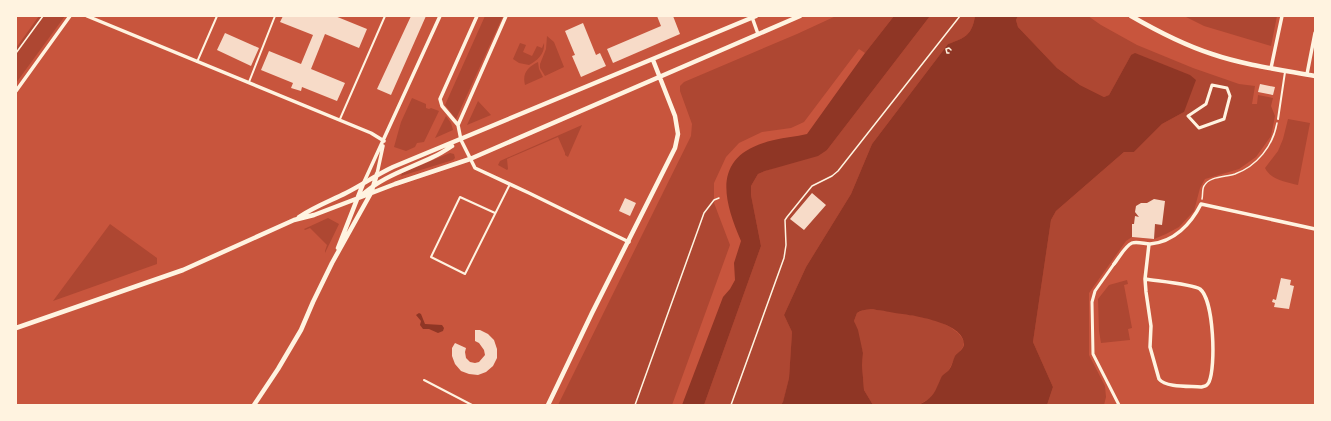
<svg xmlns="http://www.w3.org/2000/svg" width="1331" height="421" viewBox="0 0 1331 421" font-family="Arial,sans-serif">
<style>
.green{fill:#ae4732}
.water{fill:#8f3625}
.building{fill:#f7dbc8}
.lines{fill:none;stroke-linecap:round;stroke-linejoin:round}
.path{stroke:#fff3e0;stroke-width:1.5}
.service{stroke:#fff3e0;stroke-width:2}
.pedestrian{stroke:#fff3e0;stroke-width:3}
.minor{stroke:#fff3e0;stroke-width:3.5}
.tertiary{stroke:#fff3e0;stroke-width:4.5}
</style>
<rect width="100%" height="100%" fill="#c8553d"/>
<path class="green" d="M39,16h26l-49,67v-35z
M485,16h18l-47,103 -11,-14z
M836,16h58l-29,37 -6,-4 -55,73 -13,6 -29,4 -23,11 -13,14 -12,26v20l16,42 -58,160h-114l133,-269 1,-12 -12,-33v-5l4,-4 113,-48z
M930,16h45c-3,19 -10,22 -27,28l-76,100 -21,50 -45,73 -22,48 8,17 -3,46 -6,25 -2,2h-77l57,-159 -10,-51v-9l7,-12 7,-3 62,-21z
M1018,16h70l13,9 36,20 56,23 46,16 16,2 -3,18h5l1,-9 15,3 -2,8 4,10 -4,20 -15,21 -17,12 -34,10 -5,9 -6,23 -15,16 -13,7 -12,5 -22,-2 -6,4 -37,52v62l16,31 1,11 -2,8h-57l6,-18 -20,-45 18,-122 5,-9 68,-59h10l28,-28 22,-12 -53,-57 -22,40 -5,2 -24,-12 -23,-17 -39,-41 -2,-7z
M1184,16h93l-6,30 -67,-20z
M547,36l7,6 10,25 -19,9 -5,-8v-4l6,-15z
M520,43l6,2 -3,7 9,4 5,-10 5,2 2,-5c1,11 -6,17 -15,22l-10,-2 -6,-4z
M538,62l1,7 4,8 -18,8c-3,-12 3,-18 13,-23z
M412,98l14,6v4l3,1 2,-1 8,3 -15,31 -7,1 -2,4 -9,4 -12,-4 7,-25z
M478,101l13,14 -24,10z
M446,116l5,7 2,7 -18,8z
M1288,119l22,4 -12,62c-12,-3 -27,-5 -33,-17l13,-17 5,-12z
M582,125l-14,32 -3,-2v-2l-7,-16 -51,22 1,10 -1,1 -9,-5 2,-4z
M450,153l4,1 1,4 -2,2 -52,16 1,-3z
M328,218l11,6 -14,29v-2l2,-6 -17,-17 -5,2 -1,-1z
M110,224l47,34v6l-104,37z
M1127,280l1,4 -4,1 8,43 -4,1 2,11 -29,3 -2,-12 -1,-32 11,-14z
M863,310h19l34,6 20,4 14,7 8,6 4,5 2,4 -1,5 -8,10 -6,13 -8,8 -5,13 -5,7 -13,7h-45l-9,-15 -2,-25 1,-12 -9,-32 3,-8z"/>
<path class="water" d="M894,16h36l-103,134 -9,6 -53,15 -7,3 -7,12v9l10,51 -57,159h-22l41,-108 7,-8 5,-9 -1,-17 7,-22c-20,-46 -28,-87 33,-101 11,-3 22,-3 33,-6l58,-81z
M975,16h43l-2,4 2,7 39,41 23,17 24,12 5,-2 22,-40 4,-2 55,22 6,5 -12,32 -22,12 -28,28h-10l-68,59 -5,9 -18,122 20,45 -6,18h-129c9,-4 15,-8 19,-18 2,-4 3,-8 5,-11 2,-2 5,-4 7,-6 3,-4 4,-10 6,-14 3,-4 9,-7 9,-12 0,-22 -53,-29 -69,-31 -10,-2 -30,-7 -38,0l-3,8 4,9 5,23 -1,12 2,25 9,15h-92l2,-3 6,-24 3,-46 -8,-17 22,-48 45,-73 21,-50 76,-100c17,-6 24,-9 27,-28z
M419,313l2,1 4,10 17,1 2,3 -1,3 -5,2 -9,-4h-6l-3,-4 1,-4 -5,-6z"/>
<path class="building" d="M283,16h35l3,1v-1h14l32,13 -8,19 -34,-14 -14,35 34,14 -8,18 -35,-14 -1,4 -10,-3 2,-5 -32,-13 8,-19 32,13 12,-29 -33,-13z
M411,16h15l-35,79 -14,-6z
M657,16h16l7,18 -67,29 -6,-14 54,-23z
M583,23l13,32 4,-2 6,13 -25,11 -9,-21 3,-1 -10,-24z
M225,33l34,15 -8,18 -34,-16z
M1260,84l15,3 -2,8 -15,-3z
M812,193l14,12 -22,25 -14,-11z
M625,198l11,5 -6,13 -11,-5z
M1154,199l11,2 -3,24 -7,-1 -1,15 -22,-2v-13h2l1,-8 4,1 -4,-5 1,-6 5,-3h6z
M1281,278l10,2 -1,5 4,1 -5,23 -15,-2 1,-4 -3,-1 1,-3 3,1z
M475,330h5l8,4 6,6 3,9v9l-4,8 -7,6 -8,3 -9,-1 -8,-3 -6,-7 -3,-8v-8l3,-5 11,5 -1,4 1,6 4,4 5,1 4,-1 6,-7 -1,-5 -5,-7 -4,-2z"/>
<g class="lines">
<path class="path" d="M16,53l27,-37
M949,53h-2l-1,-4 3,-1 2,2
M1202,199c1,-4 0,-10 2,-13 5,-10 22,-9 31,-12 22,-8 38,-28 42,-51
M635,405l69,-192 10,-13 5,-2
M731,405l53,-147 2,-13 -1,-25 2,-3 25,-31 20,-10 6,-5 122,-155"/>
<path class="service" d="M197,62l20,-46
M249,82l26,-66
M340,119l45,-103
M1278,119l7,-47
M495,213l-35,-16 -29,60 34,17 45,-90
M424,380l48,25"/>
<path class="pedestrian" d="M1212,85l15,3 3,8 -6,23 -25,9 -11,-12 18,-12z
M1114,264l-19,27 -3,11 1,52 26,51"/>
<path class="minor" d="M87,16l284,117 13,8
M506,16l-48,109 3,15 14,28 54,25 100,49
M752,17l6,17
M1271,68l11,-52
M1307,74l8,-41
M16,91l54,-75
M458,125l-16,-19 -2,-7 37,-83
M377,174l6,-28
M364,182l76,-166
M1114,264c5,-6 11,-18 18,-21 5,-2 13,1 18,1 24,-2 41,-20 51,-40l114,25
M1145,279c12,2 47,5 55,10 14,11 16,78 9,93 -2,4 -4,4 -8,5 -11,-1 -35,1 -42,-8l-9,-32 1,-21 -5,-34 -1,-13 4,-35"/>
<path class="tertiary" d="M1131,16c26,15 53,29 81,38 32,11 70,16 103,22
M361,196c20,-19 47,-27 72,-39 7,-3 13,-7 19,-11
M299,217c15,-10 31,-16 47,-24 16,-8 30,-18 47,-26l363,-151
M338,248l25,-64
M16,328l167,-58 111,-50 20,-5 81,-31 75,-25 330,-143
M254,405l24,-36 23,-39 12,-28 19,-39 39,-70 6,-19
M548,405l44,-92 83,-165 3,-14 -3,-18 -22,-56"/>
</g>
<rect width="1331" height="421" fill="none" stroke="#fff3e0" stroke-width="34"/>
</svg>
